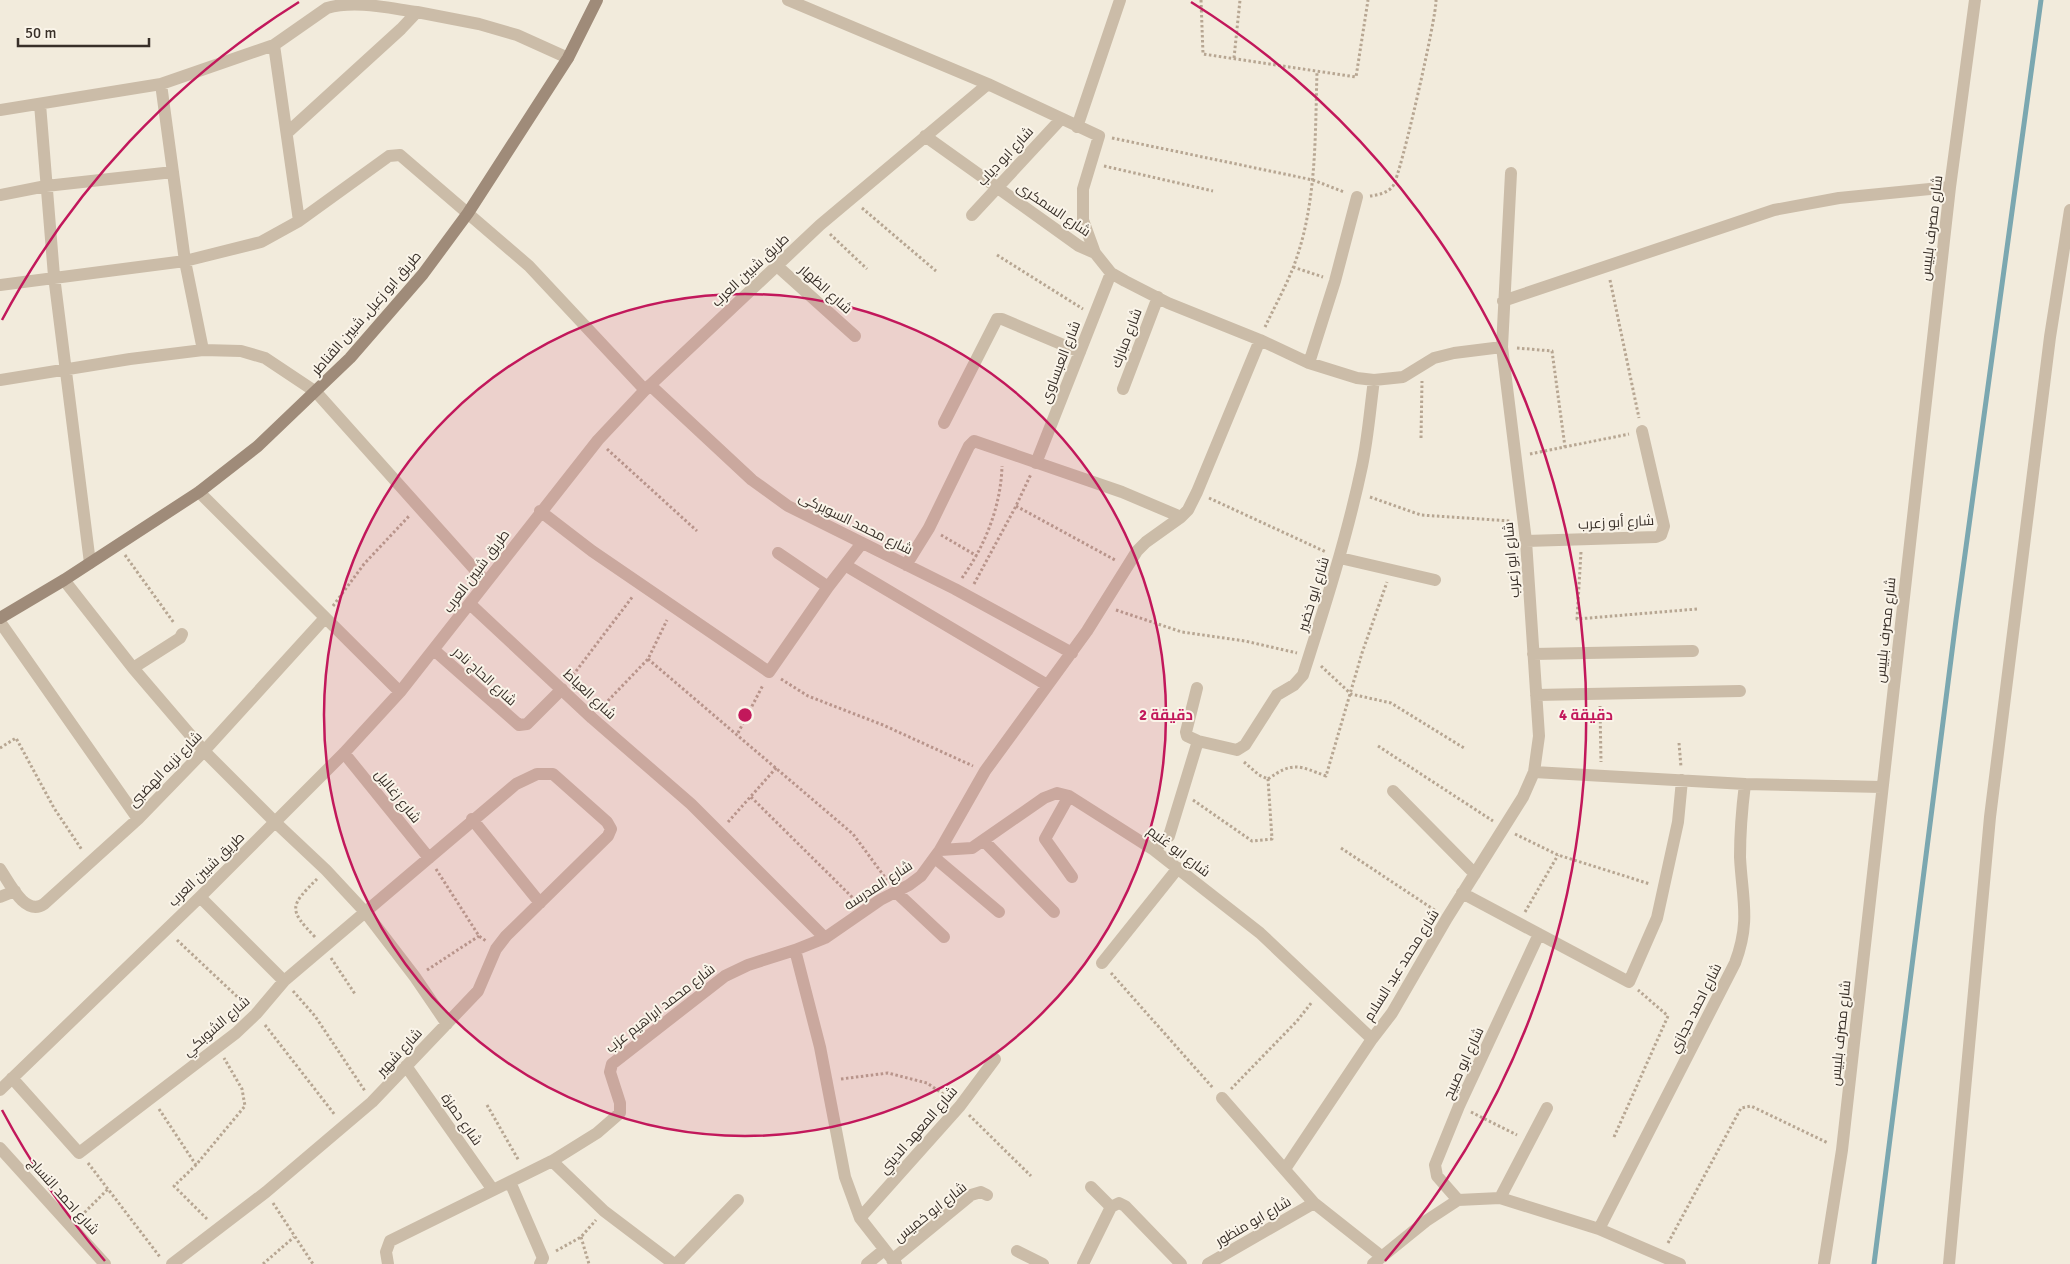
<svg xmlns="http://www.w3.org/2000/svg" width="2070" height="1264" viewBox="0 0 2070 1264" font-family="Signika,Cairo,sans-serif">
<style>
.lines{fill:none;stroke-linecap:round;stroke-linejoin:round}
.stream{stroke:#7ba7b0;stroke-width:5}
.path{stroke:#b7a692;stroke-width:3;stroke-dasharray:2.5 2.5;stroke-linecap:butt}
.street{stroke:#cbbca8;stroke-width:12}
.secondary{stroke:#9f8b79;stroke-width:12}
.ring{fill:none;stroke:#c2185b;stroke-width:2.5}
.labels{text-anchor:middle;stroke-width:4;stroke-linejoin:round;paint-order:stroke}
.street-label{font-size:14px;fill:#382f28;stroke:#faf4e9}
.centre{fill:#c2185b;stroke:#faf4e9;stroke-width:2.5}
.ring-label{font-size:15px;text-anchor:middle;font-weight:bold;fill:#c2185b;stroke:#faf4e9;stroke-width:4;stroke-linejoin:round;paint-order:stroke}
</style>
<rect width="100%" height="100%" fill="#f2ebdc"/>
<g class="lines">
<path class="stream" d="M1874,1264l82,-644 85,-620"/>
<path class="path" d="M1201,0l2,54 153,23 12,-77
M1234,58l6,-58
M1112,138l201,42 31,12
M1104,166l109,25
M1370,196c8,-1 18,-3 23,-10 8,-12 44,-171 43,-186
M862,208l74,63
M830,234l37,35
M997,255l86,54
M1293,267l30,10
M1610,280l29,138
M1265,327c9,-19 20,-39 28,-59 24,-62 22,-131 24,-196
M1517,348l35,3 13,96
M1421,438l1,-57
M607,449l90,82
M1530,454l99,-20
M1370,497l51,18 89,6
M1209,498l117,54
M1016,506l99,54
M941,535l36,21
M1581,552l-4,67 120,-10
M125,555l49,68
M962,578c23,-32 39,-72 40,-112
M974,584l42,-78 15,-32
M333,606l31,-42 46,-49
M1116,610l66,22 63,9 52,12
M648,659l205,175 34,46
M1321,666l30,28 40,9 73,45
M570,679l63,-83
M781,679l27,17 75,29 90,41
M1600,706l1,56
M601,708l47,-49 19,-39
M738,733l25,-48
M1679,743l2,24
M1378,746l115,75
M0,748l16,-10 38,70 28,42
M1244,762l15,13 9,4
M1268,779c25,-18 31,-13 58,-3l36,-123 25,-71
M751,797l105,104
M1193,800l59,41 20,-2 -4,-60
M728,822l49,-55
M1515,834l43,21 92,29
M1341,848l95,63
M436,869l43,67 7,5
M1525,912l33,-57
M315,937c-27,-28 -25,-31 2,-58
M177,940l68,64
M331,958l24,36
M427,970l52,-34
M1111,973l102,115
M293,991l22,25 50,75
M265,1025l70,90
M841,1079l47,-6 39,10 22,15
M1231,1089l66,-68 15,-19
M487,1105l32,56
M159,1109l37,56
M1471,1112l46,23
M969,1115l62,61
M1614,1137l54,-121 -30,-26
M88,1163l72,94
M273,1203l40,61
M81,1216l28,-28
M207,1219l-33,-33 22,-21 49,-59 -3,-17 -18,-31
M581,1237l8,27
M1668,1243l73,-135 10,-2 77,37
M556,1251l25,-14 15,-17
M263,1264l31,-27"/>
<path class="street" d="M788,0l200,84 111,52 -16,53v31l12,33 16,20 14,8 43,22 92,37 49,23 48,15 17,2 29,-3 31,-19 20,-5 48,-6
M274,45l53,-37c28,-8 61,0 90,4
M161,84l24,177 18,89
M40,104l14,172 36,287
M0,110l161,-26 113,-39 25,176
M1077,127l43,-127
M288,132l113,-103 16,-17 62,12 38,11 51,23
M925,136l154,110 16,7
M0,195l46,-9 127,-14
M972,215l89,-96
M776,265l79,71
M0,285l185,-24 76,-19 38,-21 90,-65 11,-1 129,111 116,124
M1503,301l271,-91 65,-12 111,-11
M1309,363l26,-82 22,-84
M0,380l130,-21 73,-9 38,1 24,7 51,34 170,190
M650,385l102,95 36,26 167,83 117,64
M1123,389l35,-92
M944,423l53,-104h5l78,33
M1036,463l75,-190
M199,492l201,200
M540,511l52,40 177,121 59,-85 34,-44
M1526,541l130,-4 5,-2 3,-9 -22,-95
M778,553l50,34
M1340,558l95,22
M845,565l202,120
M906,565l23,-37 40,-82 5,-5 148,51 59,25
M64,580l69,88 71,83 71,71 51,48 40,43 49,64 32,47
M470,604l122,114 99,86 134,134
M0,622l138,197
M434,650l85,75 8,-1 35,-35
M1533,654l160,-3
M133,668l47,-30 2,-4
M1197,688l-11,44 1,4 11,5 39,9 8,-5 32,-50 17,-10 9,-10c22,-69 44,-138 59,-209 6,-28 8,-57 12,-86
M1536,695l204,-4
M344,753l85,105
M1534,772l211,12 137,3
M1393,791l82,83
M1069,796l-24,43 27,38
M472,819l68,84
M984,841l70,71
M940,850l32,-2 72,-50 13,-5 12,3 85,54 106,83 112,106
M1154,850l15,-14 29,-95
M935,858l64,54
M0,869c9,13 25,48 44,35l94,-85 66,-68 120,-132
M896,892l48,45
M1462,893l167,89 28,-64 21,-96 4,-42
M0,897l15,-6
M200,897l84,84
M795,950l25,97 25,130 15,41 36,46
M1102,963l76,-95
M406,1066l87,124
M12,1078l67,75 157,-120 20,-19 28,-33 232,-197 21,-10h16l54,48 4,7 -3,7 -102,100 -10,13 -18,42 -106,111 -106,90 -94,72
M0,1090l200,-193 144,-144 56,-61 198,-252 47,-50 175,-165 168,-141
M1222,1098l92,105 67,53
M0,1148l105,116
M552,1161l52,50 70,53
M1285,1169l87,-130 20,-26 55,-95 76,-121 11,-25 5,-36 -13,-195 -24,-194 9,-174
M510,1182l33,76 -3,6
M1091,1187l20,20
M1500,1198l47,-90
M1458,1200l-21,-24 -2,-11 24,-59 80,-172
M1111,1207l8,-4 6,3 56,58
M860,1218l100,-112 35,-47
M1599,1229l136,-266c16,-42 7,-65 5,-106 0,-25 2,-49 5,-73
M1017,1251l26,13
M892,1260l79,-65 10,-3 6,3
M388,1264l-2,-12 4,-11 162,-80 45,-28 23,-20v-10l-10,-31 2,-8 113,-88 23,-11 47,-15 30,-12 55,-38 29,-15 12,-9 19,-26 45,-79 102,-140 50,-80 9,-9 35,-25 7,-7 9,-18 63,-152
M676,1264l62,-64
M867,1264l17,-14
M1083,1264l28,-57
M1208,1264l106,-61
M1373,1264l53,-43 32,-21 42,-2 99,31 81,35
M1824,1264l18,-114 108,-963 25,-187
M1949,1264l41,-447 60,-480 20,-127"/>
<path class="secondary" d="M0,618l64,-38 135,-88 59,-46 92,-88 73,-84 45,-61 100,-155 29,-58"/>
</g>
<circle cx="745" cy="715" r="421" fill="#c2185b" fill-opacity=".12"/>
<g class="ring">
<circle cx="745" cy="715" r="421"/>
<path d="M105 1261A841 841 0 0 1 2 1110M2 320A841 841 0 0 1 299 2M1191 2A841 841 0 0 1 1385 1261"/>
</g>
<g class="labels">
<g class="street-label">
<text transform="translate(1005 156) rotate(-47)" y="5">شارع ابو دياب</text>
<text transform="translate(1054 209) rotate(34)" y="5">شارع السمكرى</text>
<text transform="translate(1931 228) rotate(-83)" y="5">شارع مصرف بلبيس</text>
<text transform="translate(750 270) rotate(-43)" y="5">طريق شبين العرب</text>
<text transform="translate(826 289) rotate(42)" y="5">شارع الظهار</text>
<text transform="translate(366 313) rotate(-49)" y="5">طريق ابو زعبل, شبين القناطر</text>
<text transform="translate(1126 338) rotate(-69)" y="5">شارع مبارك</text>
<text transform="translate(1060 362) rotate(-69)" y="5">شارع العبساوى</text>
<text transform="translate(1616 522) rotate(-3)" y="5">شارع أبو زعرب</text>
<text transform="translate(856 523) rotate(26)" y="5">شارع محمد السوبركى</text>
<text transform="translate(1511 560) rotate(-95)" y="5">شارع ابو زعرب</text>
<text transform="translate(476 571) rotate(-53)" y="5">طريق شبين العرب</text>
<text transform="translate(1313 594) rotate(-73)" y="5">شارع ابو خضير</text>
<text transform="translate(1885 630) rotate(-84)" y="5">شارع مصرف بلبيس</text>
<text transform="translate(485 676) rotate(42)" y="5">شارع الحاج نادر</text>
<text transform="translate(590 694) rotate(43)" y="5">شارع العياط</text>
<text transform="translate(165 769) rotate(-46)" y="5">شارع نزيه الهضبى</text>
<text transform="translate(398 796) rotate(51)" y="5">شارع زغاليل</text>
<text transform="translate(1179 851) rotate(37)" y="5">شارع ابو غنيم</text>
<text transform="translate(206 869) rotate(-44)" y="5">طريق شبين العرب</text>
<text transform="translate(878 885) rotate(-33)" y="5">شارع المدرسه</text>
<text transform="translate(1401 965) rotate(-58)" y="5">شارع محمد عبد السلام</text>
<text transform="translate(660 1008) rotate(-38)" y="5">شارع محمد ابراهيم عزب</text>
<text transform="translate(1695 1008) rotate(-63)" y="5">شارع احمد حجازي</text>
<text transform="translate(216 1026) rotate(-41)" y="5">شارع الشوبكي</text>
<text transform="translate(1840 1033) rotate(-84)" y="5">شارع مصرف بلبيس</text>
<text transform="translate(399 1052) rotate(-47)" y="5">شارع شهير</text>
<text transform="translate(1463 1063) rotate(-65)" y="5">شارع ابو صبيح</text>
<text transform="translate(462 1119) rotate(55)" y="5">شارع حمزة</text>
<text transform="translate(918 1130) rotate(-49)" y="5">شارع المعهد الديني</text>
<text transform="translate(64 1196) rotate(48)" y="5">شارع احمد النساج</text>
<text transform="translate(930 1212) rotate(-38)" y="5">شارع ابو خميس</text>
<text transform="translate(1253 1221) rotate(-30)" y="5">شارع ابو منظور</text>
</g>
</g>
<circle cx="745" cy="715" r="8" class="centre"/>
<g class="ring-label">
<text x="1166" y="720">2 دقيقة</text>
<text x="1586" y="720">4 دقيقة</text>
</g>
<path d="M18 38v8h131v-8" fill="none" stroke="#382f28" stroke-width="2.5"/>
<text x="25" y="38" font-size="15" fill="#382f28" stroke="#faf4e9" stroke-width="4" paint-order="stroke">50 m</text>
</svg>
